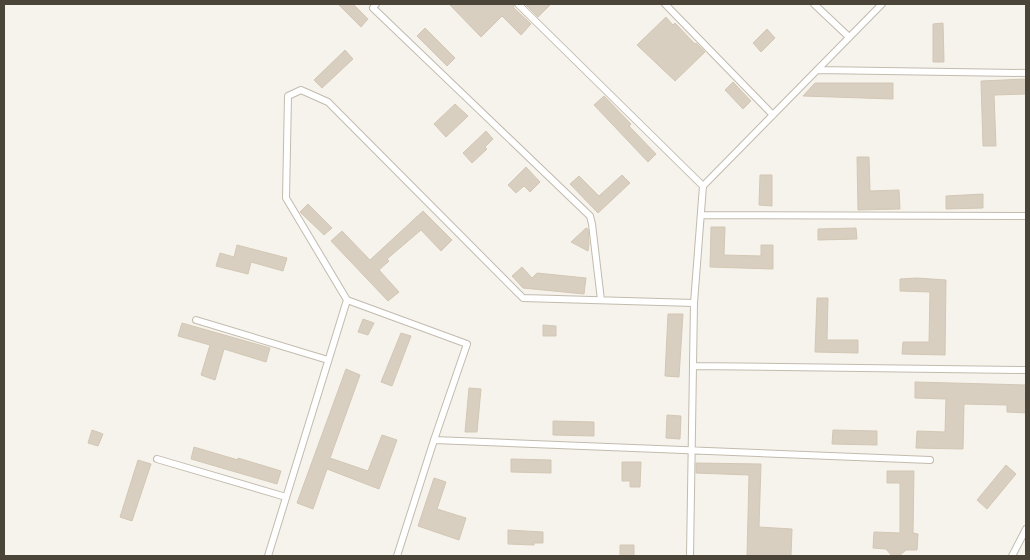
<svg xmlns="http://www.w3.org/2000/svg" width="1030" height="560" viewBox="0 0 1030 560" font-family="Overpass,sans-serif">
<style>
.building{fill:#d8cfc1;stroke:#d3c7b4}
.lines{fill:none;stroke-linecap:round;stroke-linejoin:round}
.lane-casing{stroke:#c2bbae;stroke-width:8}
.lane{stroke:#fff;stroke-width:6}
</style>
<rect width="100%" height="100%" fill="#f6f3ec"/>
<path class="building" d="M338,4h15l15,15 -7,8z
M449,4h64l1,4 17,16 -10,11 -19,-19 -21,21z
M525,4h26l-13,13z
M666,17l7,8 2,-2 20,21 1,-1 9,9 -30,29 -38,-36z
M943,23l1,39h-11v-38z
M425,28l30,30 -8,8 -30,-30z
M767,29l8,9 -14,14 -8,-9z
M345,50l8,9 -31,29 -8,-8z
M1026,79v15l-32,1 2,51h-13l-2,-65z
M733,82l18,19 -8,8 -18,-19z
M815,83h78v16l-90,-3z
M604,96l27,28 -2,2 27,28 -8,8 -54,-57z
M455,104l13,12 -22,21 -12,-13z
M486,131l7,8 -8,8 2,2 -15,14 -9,-10z
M857,157h12l1,34 29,-1 1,19 -42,1z
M526,167l14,15 -10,10 -6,-6 -8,7 -8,-8z
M622,175l8,8 -32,30 -28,-29 9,-8 20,20z
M760,175h12v31l-13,-1z
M983,194v14l-37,1v-13z
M308,204l24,24 -8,7 -24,-23z
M423,211l29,29 -11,11 -20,-21 -34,29 2,2 -10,9 20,22 -11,9 -57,-60 11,-10 28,29z
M711,227h14l-1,28 37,1v-11h12v24l-63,-2z
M586,228l2,1 1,15 -1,7 -17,-9z
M856,228l1,11 -39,1v-11z
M237,245l50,13 -4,13 -32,-9 -3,12 -32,-8 4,-13 14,4z
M522,267l10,11 5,-5 49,5 -2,16 -61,-6 -11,-12z
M917,278l29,2 -1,75 -43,-1 1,-12h26l1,-50 -30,-1v-12z
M817,298h11l-1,42h31v13l-43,-1z
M668,314h15l-4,63 -14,-1z
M363,319l11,4 -6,12 -10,-3z
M182,323l88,25 -4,14 -42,-13 -9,31 -14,-5 9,-30 -32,-9z
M543,325l13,1v10h-13z
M401,333l10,3 -19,50 -11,-4z
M346,369l14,6 -30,83 38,13 14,-36 15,5 -18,49 -52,-20 -14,40 -16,-6z
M915,382l111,3v28l-19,-1v-7l-43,-1 -1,45 -47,-1 1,-17 28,1 1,-33 -31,-1z
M469,388l12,1 -4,43h-12z
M667,415l14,1 -1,23 -14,-1z
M553,421l41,1v14l-41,-1z
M92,430l11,4 -5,12 -10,-3z
M833,430l44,1v14l-45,-1z
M194,447l44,13v-2l43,13 -4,13 -86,-25z
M511,459l40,1v13l-40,-1z
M138,460l13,4 -19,57 -12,-4z
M622,462h19l-1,25h-10v-6h-8z
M696,463l65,1 -2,63 33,2 -1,27h-44l2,-81 -53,-2z
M1006,465l10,9 -29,35 -10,-9z
M887,471h27l-1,62 5,1 -1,16h-11l-7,6h-7l-6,-7 -13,-1 1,-16 26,1v-50h-13z
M434,478l12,4 -9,27 29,9 -7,22 -41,-14z
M508,530l35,2v11h-9v2l-26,-1z
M620,545h14v11h-14z"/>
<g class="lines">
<defs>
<path id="lane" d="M376,4l-3,4 217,208 2,8 9,76
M518,4l185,182
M665,4l108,111
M814,4l35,33
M817,70l209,3
M701,215l325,1
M347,300l120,44 -33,96 -37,116
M694,303l9,-117 179,-182
M196,320l132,40
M693,366l333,4
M434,440l496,20
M157,459l129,38
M268,556l79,-256 -61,-102 2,-102 13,-6 27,12 195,196 171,5 -4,253
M1012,556l14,-27"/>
</defs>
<use href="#lane" class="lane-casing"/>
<use href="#lane" class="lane"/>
</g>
<rect width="1030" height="560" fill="none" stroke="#4b4439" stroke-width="10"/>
</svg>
